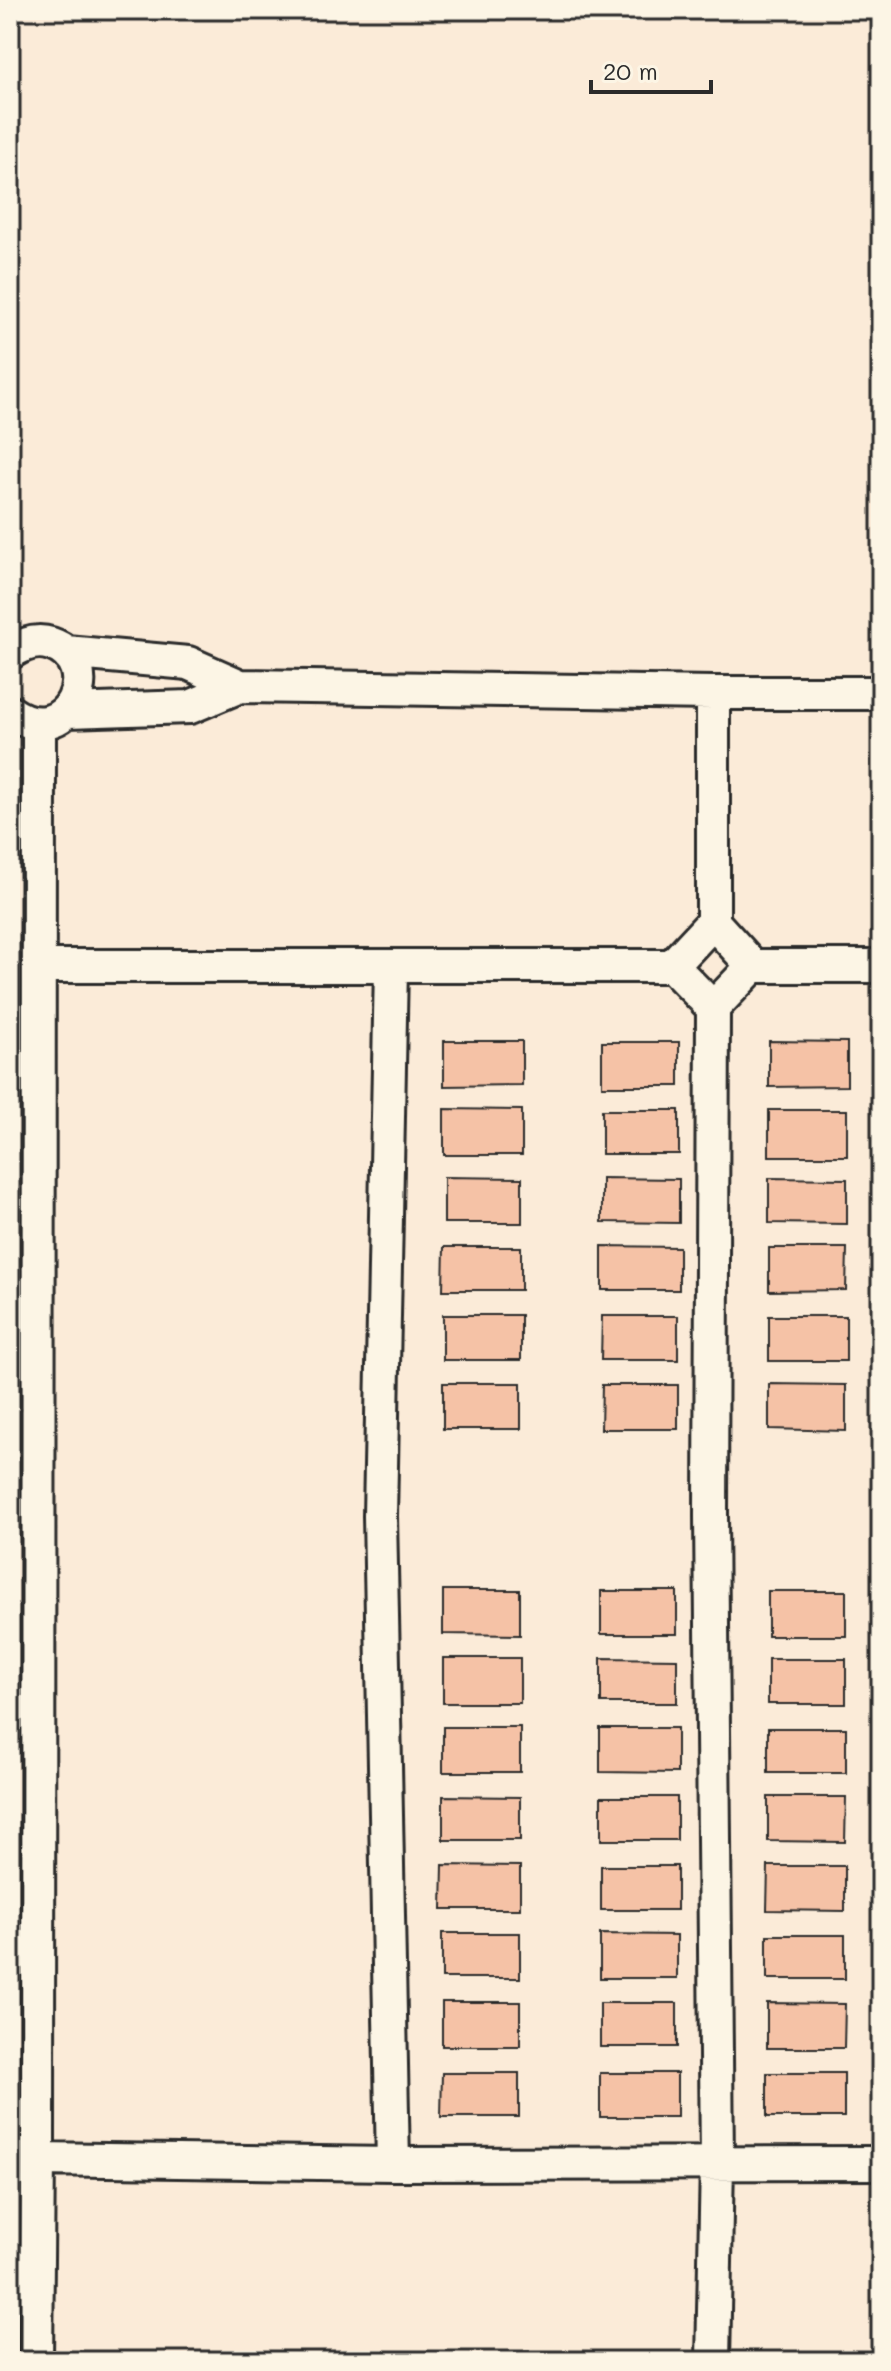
<svg xmlns="http://www.w3.org/2000/svg" width="891" height="2371" viewBox="0 0 891 2371" font-family="Mali,sans-serif">
<style>
.building{fill:#f5c2a6;stroke:#2b2b2b;stroke-width:2}
.lines{fill:none;stroke-linecap:round;stroke-linejoin:round}
.minor-casing{stroke:#2b2b2b;stroke-width:38}
.minor{stroke:#fcf5e5;stroke-width:32}
</style>
<rect width="100%" height="100%" fill="#fbebd8"/>
<filter id="ink" filterUnits="userSpaceOnUse"><feTurbulence type="fractalNoise" baseFrequency=".0125" numOctaves="2"/><feDisplacementMap in="SourceGraphic" scale="16" xChannelSelector="R" yChannelSelector="G"/><feConvolveMatrix kernelMatrix="1 2 1 2 8 2 1 2 1" color-interpolation-filters="sRGB"/></filter>
<g filter="url(#ink)">
<path class="building" d="M444,1041h78v44l-78,1z
M769,1041l78,1v44l-78,1z
M602,1042h77v44h-77z
M444,1109l78,1v45h-78z
M602,1110h77v44h-77z
M769,1110h78v46h-78z
M444,1177l78,1v45h-78z
M602,1178l77,1v44l-77,-1z
M769,1178l78,1v45l-78,-1z
M602,1246l77,1v43h-77z
M444,1247h77v43h-78z
M769,1248h78l-1,42 -77,1z
M443,1315h78v45h-78z
M602,1316h76v44h-77z
M769,1316h77v45h-77z
M443,1383h78v46h-78z
M769,1384l77,1v46l-77,-2z
M602,1385h76v44h-77z
M443,1590h77v45l-77,-1z
M601,1591h76v43h-76z
M768,1591h78v45h-78z
M443,1658h77v45h-77z
M601,1658l76,1v44h-76z
M768,1659h78v45h-78z
M443,1727h77v45h-77z
M600,1728h77v45l-77,-1z
M768,1728h78v45h-78z
M443,1796l77,1v43h-77z
M601,1797h76v43h-76z
M768,1797h78l-1,45 -77,-1z
M443,1865l77,1v43h-78z
M601,1866h76v44h-76z
M768,1866h77v45l-78,-1z
M442,1933h78v45h-78z
M600,1934l77,1v43h-77z
M767,1935h78v44h-78z
M442,2002h78v44h-78z
M600,2003h77v44h-77z
M767,2003l78,1 -1,44h-77z
M442,2073h77v44h-78z
M600,2073h77v44h-77z
M767,2073h77v44h-77z"/>
<g class="lines">
<defs>
<path id="minor" d="M66,652l122,11 52,23
M10,653c13,-9 26,-14 41,-9 56,19 17,109 -41,68
M713,693v229l40,44
M68,711l122,-4 50,-21 473,7h168
M39,966h633l41,-44
M672,966l41,42
M391,967l-11,549 13,648
M38,2159l355,5 488,-1
M36,2361l2,-202 1,-1435
M713,2361l4,-198 -6,-647 2,-508 40,-42h128"/>
</defs>
<use href="#minor" class="minor-casing"/>
<use href="#minor" class="minor"/>
</g>
</g>
<rect width="891" height="2371" fill="none" stroke="#fcf5e5" stroke-width="40"/>
<rect x="20" y="20" width="851" height="2331" fill="none" stroke="#2b2b2b" stroke-width="3" filter="url(#ink)"/>
<path d="M591 80v12h120v-12" fill="none" stroke="#2b2b2b" stroke-width="4"/>
<text x="603" y="80" font-size="24" fill="#2b2b2b" stroke="#fcf5e5" stroke-width="6" paint-order="stroke">20 m</text>
</svg>
